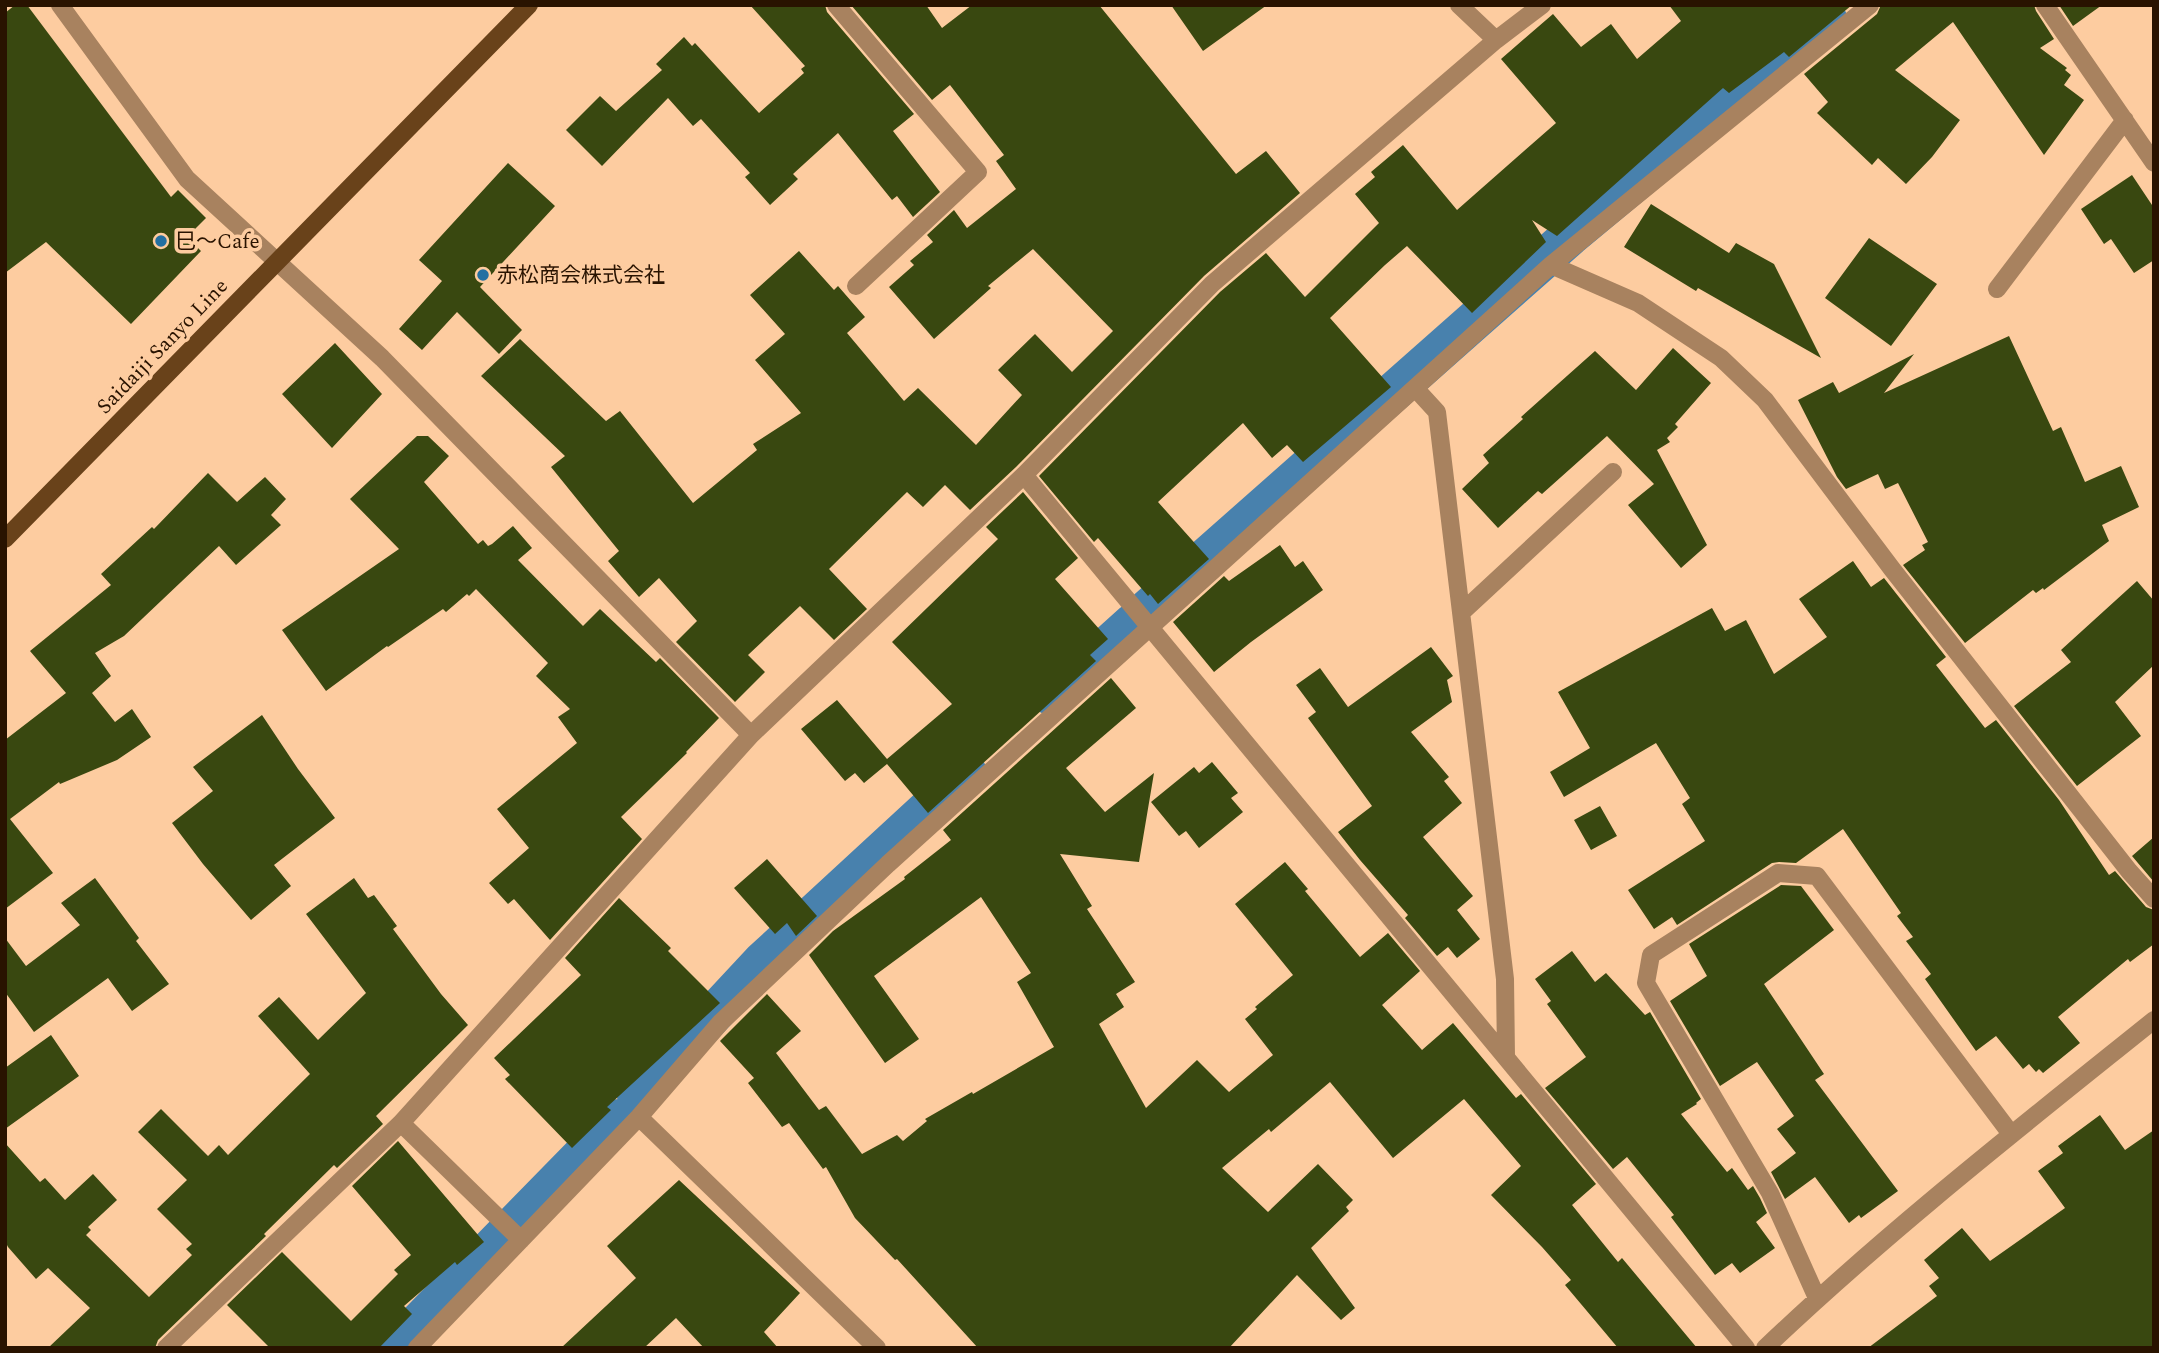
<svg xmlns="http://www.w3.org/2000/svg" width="2159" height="1353" viewBox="0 0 2159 1353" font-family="Spectral,'Noto Sans JP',serif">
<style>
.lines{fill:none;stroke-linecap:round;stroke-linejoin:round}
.canal{stroke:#4881ad;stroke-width:40}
.building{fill:#394810}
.street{stroke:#a8825f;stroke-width:18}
.primary{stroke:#69421a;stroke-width:18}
.poi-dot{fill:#246fa2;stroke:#fdcca0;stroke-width:2.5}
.labels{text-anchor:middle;stroke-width:7;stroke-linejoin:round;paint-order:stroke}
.poi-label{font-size:21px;fill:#291300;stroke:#fdcca0;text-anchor:start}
.street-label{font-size:21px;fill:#291300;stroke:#fdcca0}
</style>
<rect width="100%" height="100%" fill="#fdcca0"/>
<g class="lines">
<path class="canal" d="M1148,609l422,-373 258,-215
M1052,696l81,-73
M637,1096l126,-135 204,-188
M394,1348l224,-229"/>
</g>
<path class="building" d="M15,5h12l144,192 7,-7 28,28 -19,19 14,14 -70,73 -85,-82 -41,31v-260z
M750,5h75l2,7 87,102 -21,17 47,61 -27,25 -16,-21 -5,4 -54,-67 -45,41 5,5 -28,26 -25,-28 5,-4 -49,-54 -8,7 -25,-28 -66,68 -36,-36 34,-34 16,15 46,-41 -6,-6 28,-27 8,9 3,-3 64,70 45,-40 -3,-4 4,-3z
M851,5h75l16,23 30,-23h127l137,169 30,-23 34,42 -96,83 -188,191 -46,43 -25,-25 -22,22 -16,-15 -78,77 38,40 -33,31 -34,-34 -52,49 17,17 -30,30 -59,-60 21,-21 -38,-43 -20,19 -31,-36 11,-10 -68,-84 14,-11 -84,-80 39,-37 86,82 14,-10 73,92 64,-53 -4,-6 48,-31 -46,-53 30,-26 -35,-39 49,-44 35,39 4,-4 27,31 -18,16 57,68 14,-13 58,57 46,-50 -24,-25 37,-36 37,38 41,-41 -80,-82 -45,37 3,2 -57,51 -45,-52 25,-22 -4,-4 23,-19 -6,-7 27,-25 13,18 49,-39 -20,-28 8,-6 -54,-70 -18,15z
M1171,5h96l-64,46z
M1669,5h183l-63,52 -5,-5 -55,41 -6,-5 -166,148 -25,-16 14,22 -74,71 -65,-67 -22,19 -55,53 61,69 -88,75 -16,-17 -15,13 -29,-35 -85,79 51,57 -51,45 -8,-10 -2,2 -50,-58 -4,4 -55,-66 181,-184 46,-39 39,44 74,-74 -24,-29 20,-17 -4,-5 32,-27 54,65 99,-87 -55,-64 52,-45 28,33 30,-23 26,35 44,-38z
M1881,5h153l2,6 18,28 -14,9 27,20 -2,2 6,5 -7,10 20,15 -40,55 -91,-133 -58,48 65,50 -28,37 -26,27 -28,-26 -6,7 -55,-52 11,-11 -24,-28 73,-60z
M2059,5h43l-29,21z
M508,163l47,43 -75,81 42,43 -23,24 -42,-42 -35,38 -23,-21 43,-48 -23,-21z
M2132,175l22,33v52l-20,13 -23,-34 -7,5 -23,-35z
M1651,204l78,49 7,-10 38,21 47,94 -123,-70 -2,3 -72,-44z
M1869,238l68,46 -46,62 -66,-48z
M2009,336l44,95 8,-4 24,55 36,-16 18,41 -37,18 7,16 -65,49 -1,-2 -7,5 -3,-3 -68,53 -62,-78 22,-15 -3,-5 6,-3 -30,-59 -13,6 -7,-15 -32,15 -9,-12 -39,-77 35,-18 6,11 75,-39 -30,39z
M335,343l47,51 -50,54 -50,-54z
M1673,348l38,35 -36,41 3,3 -11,11 3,4 -13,8 50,95 -26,23 -53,-63 26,-21 -47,-48 -65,58 -4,-3 -40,37 -36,-39 27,-26 -6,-8 40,-36 -2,-2 74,-66 41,39z
M417,436h11l21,20 -25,26 54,62 5,-4 5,6 4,-2 21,-18 19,22 -14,12 65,66 17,-17 56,53 4,-4 59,60 -33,34 1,1 -66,64 21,22 -92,101 -36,-41 -6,5 -19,-21 40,-35 -32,-39 80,-66 -19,-26 12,-8 -34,-33 12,-13 -72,-74 -7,7 -2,-2 -21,18 -3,-3 -55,38 -1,-1 -61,45 -44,-61 117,-81 -49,-50z
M208,473l29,29 28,-25 21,22 -15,16 10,10 -45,40 -17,-19 -95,90 -29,17 16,23 -19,17 23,29 17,-13 19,28 -34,23 -57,24 -1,-2 -49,37 43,54 -48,36v-169l61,-47 -36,-42 81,-66 -10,-11 51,-47 2,2z
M1023,492l55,66 -23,21 53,60 -18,16 6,6 -168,152 -41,-49 -23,19 -9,-10 -10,8 -44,-52 36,-29 50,59 65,-55 -60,-62 106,-103 -12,-12z
M1280,545l15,22 8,-6 20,29 -72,52 -37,30 -41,-50 51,-46 5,5z
M1853,561l18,26 13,-9 62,79 -10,8 49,63 11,-8 63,80 50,75 6,-4 31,36 8,3v34l-24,18 -2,-3 -70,58 22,26 -37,30 -4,-4 -3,3 -7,-8 -6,5 -27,-33 -20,15 -51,-72 6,-5 -25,-33 7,-4 -16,-21 4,-3 -58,-84 -47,34 -17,-1 -7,1 -95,62 -5,-8 -18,12 -26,-39 77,-49 -23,-37 8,-6 -34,-55 -92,54 -14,-25 40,-24 -32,-56 154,-84 13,23 21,-11 28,54 53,-37 -28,-38z
M2137,581l17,20v64l-39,37 26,34 -64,50 -63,-80 57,-44 -10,-12z
M1431,647l22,29 -6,4 5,22 -41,30 38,45 -5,4 18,22 -39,34 50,59 -16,14 23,29 -23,19 -9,-11 -11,9 -32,-38 3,-3 -48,-55 -22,-28 34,-26 -64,-88 8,-6 -20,-27 24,-17 28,39z
M1111,678l25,30 -70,60 39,44 49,-39 -15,89 -79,-8 32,52 -5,3 48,73 -19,12 8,13 -25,17 47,84 51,-48 32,32 44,-37 -28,-36 12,-10 -2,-2 38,-32 -58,-71 50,-42 23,27 -3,2 55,66 28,-24 32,38 -38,34 40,45 31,-27 63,75 5,-4 75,90 -24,21 46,57 4,-4 75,90h-79l-53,-63 6,-5 -29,-33 -51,-52 30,-29 -57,-67 -71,59 -63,-76 -59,50 -2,-3 -47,39 46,44 50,-48 35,36 -7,7 3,4 -38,37 44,60 -14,12 -44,-45 -68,73h-251l-81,-89 -2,1 -40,-42 -29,-51 -3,2 -34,-46 -7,4 -34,-44 6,-5 -34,-37 47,-47 34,37 -25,22 43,57 7,-4 36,48 35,-19 6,6 24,-20 -2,-2 47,-27 1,2 81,-47 -37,-65 14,-9 -50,-76 -107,79 45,63 -34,24 -76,-108 24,-24 72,-52 -1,-2 47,-37 -8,-10z
M262,715l36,54 37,49 -61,47 17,21 -40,34 -48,-56 -31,-41 41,-32 -20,-24z
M1212,762l26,31 -7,5 12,14 -44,36 -13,-17 -7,5 -28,-34 43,-35 5,6z
M1600,806l17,30 -26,14 -17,-30z
M2154,837v45l-22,-26z
M767,859l50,57 -21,20 -9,-13 -12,11 -41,-46z
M95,878l44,60 -3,3 33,43 -37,27 -24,-33 -74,54 -29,-40v-54l21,28 54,-41 -19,-22z
M354,878l14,20 6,-3 23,31 -4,3 48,65 27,31 -92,91 7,8 -46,44 -3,-3 -70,69 2,2 -108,104 -3,8h-107l42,-40 -42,-40 -12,11 -28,-32 -3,-6v-98l35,39 5,-4 20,22 28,-26 24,26 -29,27 3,3 -5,5 63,62 43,-42 -6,-6 6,-5 -35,-35 30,-29 -49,-48 23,-23 47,47 11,-11 9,10 82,-81 -52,-58 21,-19 39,43 48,-47 -60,-79z
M1781,885l20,1 33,44 -70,54 60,90 -9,6 83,111 -37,27 -2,-3 -10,8 -34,-46 -30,22 -14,-27 25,-19 -19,-24 17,-13 -37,-54 -37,24 -50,-85 37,-25 -18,-32z
M619,898l52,50 -3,3 52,52 -113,104 4,3 -39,38 -67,-69 5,-4 -16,-17 87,-83 -16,-17z
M1572,951l23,31 11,-9 39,42 5,-3 51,87 -5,4 1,1 -16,10 46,58 5,-4 16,22 5,-4 7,12 7,15 -11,9 19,26 -35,25 -8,-10 -17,12 -44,-58 3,-2 -47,-58 -14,12 -68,-81 41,-31 -39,-53 4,-3 -16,-22z
M51,1035l28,41 -74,53v-61z
M2100,1115l25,35 29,-20v218h-286l69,-52 -8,-10 10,-8 -15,-18 38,-32 28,33 75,-53 -27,-37 25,-18 -5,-7z
M398,1141l86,101 -27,23 -2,-3 -51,44 8,8 -33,34h-109l-43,-43 55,-53 69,69 47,-47 -4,-4 17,-15 -59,-69z
M679,1180l121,113 -36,39 14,16h-74l-28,-30 -32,30h-83l75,-70 -29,-32z"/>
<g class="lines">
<path class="street" d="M60,5l127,174 195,179 369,377
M836,5l142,167 -122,114
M1459,5l37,35
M2045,5l109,158
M1551,265l87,38 83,55 44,42 127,169 237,302 25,28
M1997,289l128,-169
M1415,388l22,24 68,567 1,78
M1024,475l722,873
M1461,613l152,-141
M639,1117l238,231
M401,1123l120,117
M1817,1298l-47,-105 -124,-210 5,-28 127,-82 39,3 194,258
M166,1348l235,-225 350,-388 273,-260 188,-191 284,-244 46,-35
M417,1348l222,-231 82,-95 167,-158 663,-599 319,-260
M1765,1348c123,-117 257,-222 389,-328"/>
<path class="primary" d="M5,539l524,-534"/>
</g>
<g class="poi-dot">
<circle cx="161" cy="241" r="7"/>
<circle cx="483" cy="275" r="7"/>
</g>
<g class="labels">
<g class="poi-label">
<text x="175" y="248">巳～Cafe</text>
<text x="497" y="282">赤松商会株式会社</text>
</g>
<g class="street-label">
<text transform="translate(162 346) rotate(-46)" y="7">Saidaiji Sanyo Line</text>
</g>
</g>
<rect width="2159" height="1353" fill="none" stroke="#291300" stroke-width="14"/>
</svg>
